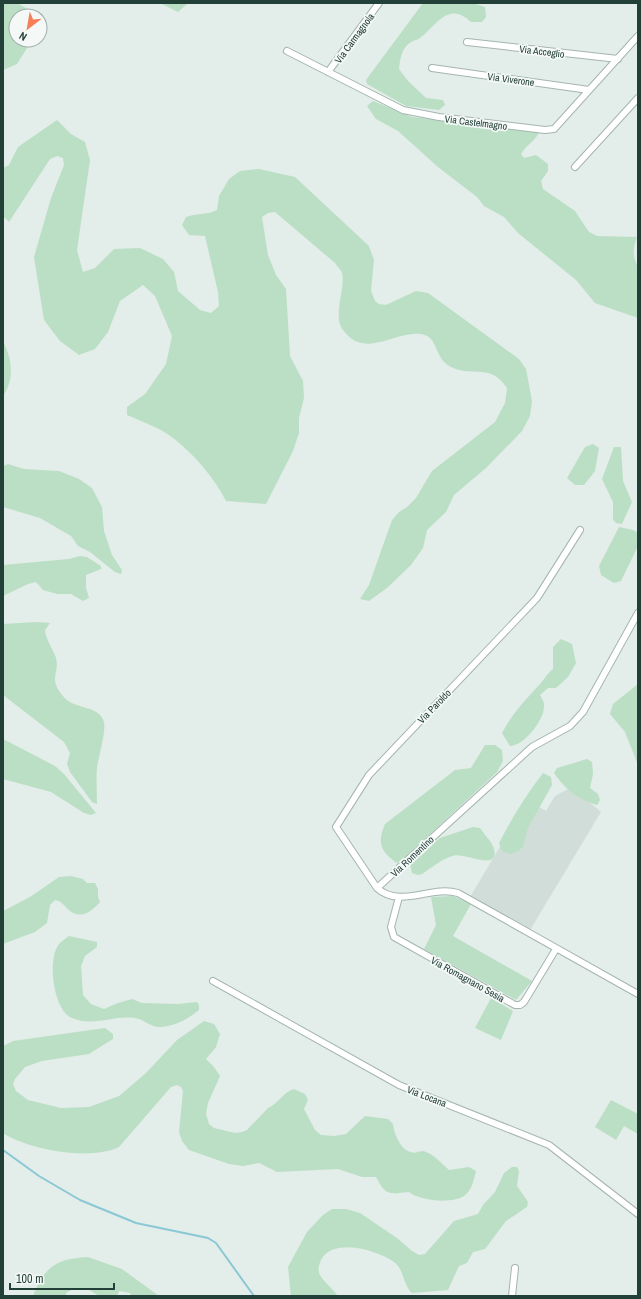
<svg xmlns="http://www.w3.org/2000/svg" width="641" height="1299" viewBox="0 0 641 1299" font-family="'Archivo Narrow',sans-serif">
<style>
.built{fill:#d1ddd8}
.green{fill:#bbdfc5}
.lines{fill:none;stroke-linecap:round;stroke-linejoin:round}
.stream{stroke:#89c8d4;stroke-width:2}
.street-casing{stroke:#a5b5b0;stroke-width:8}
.street{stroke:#fff;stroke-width:6}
.labels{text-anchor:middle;stroke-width:3.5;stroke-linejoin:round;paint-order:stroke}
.street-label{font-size:10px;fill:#223f38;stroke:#f4f9f7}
</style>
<rect width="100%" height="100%" fill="#e3ede9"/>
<path class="built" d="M572,787l29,25 -71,118 -60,-33 58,-97 18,11 9,-15z"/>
<path class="green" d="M3,3h14l14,8 1,5h-16v24h16l-15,24 -14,6z
M160,3h28l-10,9z
M423,3h49l13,4 1,10 -4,5h-11c-23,-22 -35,4 -51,16 -2,2 -6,2 -9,4 -9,5 -11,17 -12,27l9,12 18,17 17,2 2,5 -6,5 -33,-4 -39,-22 -1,-4z
M373,101l39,16 123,14 4,2c-5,9 -13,12 -18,21l3,4 12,-3 12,9v7l-7,10 2,8 32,22 14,21 8,4 40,1c-4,11 -5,19 1,30v51l-43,-15 -19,-23 -58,-47 -14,-16 -20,-11 -7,-9 -39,-30 -40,-36 -22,-12 -9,-13z
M57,120l14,14 14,8 5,18 -13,90 6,22 12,-4 19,-19 26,-1 23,11 11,13 4,19 22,19 11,3 8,-7 -1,-14 -13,-56 -16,-1 -7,-10 4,-8c11,-4 22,-2 31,-7l2,-14 10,-17 11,-8 19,-2 36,8 74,69 5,14 -3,31 4,10 4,3 7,1 30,-14 12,2 91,66 7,10 6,32 -2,15 -8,15 -36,37 -32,27 -8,17 -19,18 -4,18 -12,17 -24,23 -18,13 -9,-2 9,-14 23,-65 7,-8 8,-5 9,-9 16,-27 63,-49 10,-19 2,-15c-18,-26 -33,-10 -56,-21 -20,-10 -10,-36 -38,-33 -25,2 -50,23 -70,-4 -11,-14 3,-42 -1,-57 -1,-3 -5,-7 -7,-10l-60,-51 -7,1 -6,4 6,38 8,20 10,14 4,67 13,25 1,17 -5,20v15l-6,18 -27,53 -40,-3c-12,-25 -42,-59 -67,-72 -10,-5 -21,-9 -32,-14v-8l18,-13 21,-30 6,-28 -17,-40 -12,-11 -23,16 -12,31 -13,17 -16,6 -19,-14 -16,-21 -10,-63 17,-59 13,-33 -1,-7 -6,-2 -7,3 -41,63 -6,-6v-48l6,-3 9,-18z
M3,341c9,18 12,38 0,55z
M593,444l6,4 -4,23 -11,14h-9l-8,-7 18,-31z
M614,447h7l2,34 9,21 -10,22 -6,-1 -3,-4v-17l-11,-23z
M8,464l16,5 35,2 20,8 13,9 10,19 2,24 8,24 10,15 -1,4 -6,-2 -25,-20 -12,-6 -7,-10 -31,-18 -37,-11v-41z
M619,527l14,3 5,3v13l-17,35 -7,2 -13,-8 -2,-9z
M80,556l7,1 14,9v3l-15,6v13l3,10 -6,3 -12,-7h-14l-14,-4 -7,-8 -8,2 -25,12v-31l66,-6z
M37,622l13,1 -5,7c1,11 8,18 11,28 4,16 -8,19 6,37 12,16 37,9 42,27 2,10 -5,33 -7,45 -1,12 0,25 0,37l-5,-2 -22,-30 -3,-8 3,-11 -6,-11 -61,-47v-71z
M561,639l11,5 4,19 -8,14 -12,11h-8l-8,7c2,4 5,8 4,12 0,13 -20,39 -34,39l-8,-13c10,-19 24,-34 39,-50 4,-5 6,-9 12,-14v-22z
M638,684v81l-13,-33 -15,-18 3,-10z
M3,739l52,27 9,8 32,39 -5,2 -7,-2 -33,-21 -48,-13z
M485,745h10l7,5 1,11 -6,11 -96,89 -4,2c-17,-12 -20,-20 -12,-39l70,-54 16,-2z
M587,759l5,3 1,12 -3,14 8,6 2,6 -3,5c-21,-7 -30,-14 -43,-32l3,-5z
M543,773l8,4 1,8 -24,43 -5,19 -5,4 -8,3 -8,-3 -3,-8c13,-25 27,-48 44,-70z
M473,827l7,1c4,6 12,14 14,21 6,24 -31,2 -42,7 -10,3 -21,12 -30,18l-4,1 -6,-2 -2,-9 30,-26z
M71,876l12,3 4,4h8l3,6v8l2,5c-7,8 -18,18 -30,9 -5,-4 -8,-10 -15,-11l-5,5 -3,18 -12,9 -32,12v-33l27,-14 29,-20z
M453,896l18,8 -18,32 79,45 -16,19 -92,-51 12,-24 -5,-28z
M69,936l28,6v5l-12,9 -4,10 2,29 8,9 13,5 14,-6 14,-4 10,4 36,1 19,-2 2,3v5c-11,9 -24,16 -38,17 -10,1 -17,-8 -26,-9 -21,-3 -42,9 -63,0 -19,-8 -25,-59 -13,-74 3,-3 7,-6 10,-8z
M491,998l22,13 -12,29 -26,-12z
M204,1021l10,3 6,10 -4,13 -10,12 8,8 6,9 -12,27 -2,11 3,10 5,4 21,5 7,-1 5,-2 21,-22c10,-4 15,-16 26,-19l11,5 3,6 -4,9 11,21 6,5 13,1 12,-2 19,-18 23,3 5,5c1,10 8,26 18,28 4,2 8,-1 12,-1 10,2 19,13 26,19l20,-3 7,4c-2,8 -4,20 -12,25 -12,8 -44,5 -55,-4 -21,2 -23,4 -33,-15h-14l-24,-8 -61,3 -18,-9 -16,3 -14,-2 -40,-14 -7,-9 -3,-9 4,-41 -2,-4 -4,-2 -6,2 -52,60c-28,14 -91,3 -116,-14v-87l10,-5 92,-13 8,6v5l-24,15 -47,7 -17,6 -10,12 -2,5 3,7 12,9 33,8 28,-1 30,-11 27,-23 31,-33z
M611,1100l27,14v20l-14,-8 -8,14 -21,-13z
M512,1167h5l2,4 -2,15 11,16 -1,5 -21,14 -21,28 -12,3 -6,11 -8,3 -11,24 -36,3c-9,-8 -8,-24 -18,-31 -17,-12 -61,-25 -73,-2 -2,5 -4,10 -1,15 4,7 13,14 18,21h-47l-3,-29 19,-35 16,-17 9,-6h14l14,4 37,25 15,13 7,4 6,-1 29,-33 24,-7 5,-9 12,-13 9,-19z
M88,1257l34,12 37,27h-28l-1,-3 -11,-2 -2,5h-18l-11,-7 -13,-1 -9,5v3h-33c12,-30 23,-37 55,-39z"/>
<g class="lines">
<path class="stream" d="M3,1150l36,26 41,24 56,23 72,15 8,5 38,53"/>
<defs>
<path id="street" d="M467,42l151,17
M287,51l116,59 36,7 106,13 9,-1 84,-93
M432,68l157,22
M328,72l51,-69
M575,167l63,-69
M638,613l-55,99 -13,14 -38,21 -155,141c23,21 54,-3 81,5l180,101
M377,888l-41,-61 33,-52 168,-177 43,-68
M399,897l-8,30 3,10 121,68h5l4,-3 32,-53
M213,981l186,104 150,60 89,69
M512,1296l3,-28"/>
</defs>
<use href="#street" class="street-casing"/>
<use href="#street" class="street"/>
</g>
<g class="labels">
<g class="street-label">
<text transform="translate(354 38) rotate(-54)" y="4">Via Carmagnola</text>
<text transform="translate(542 51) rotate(7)" y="4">Via Acceglio</text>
<text transform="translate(511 79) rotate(8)" y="4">Via Viverone</text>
<text transform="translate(476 122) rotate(7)" y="4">Via Castelmagno</text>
<text transform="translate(434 706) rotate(-46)" y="4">Via Paroldo</text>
<text transform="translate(412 856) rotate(-43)" y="4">Via Romentino</text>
<text transform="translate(468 979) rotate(29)" y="4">Via Romagnano Sesia</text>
<text transform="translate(427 1096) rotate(21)" y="4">Via Locana</text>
</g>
</g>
<rect width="641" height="1299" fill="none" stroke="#223f38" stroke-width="8"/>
<g transform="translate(28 28) rotate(211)"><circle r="19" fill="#f4f9f7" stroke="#a0afab"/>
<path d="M0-3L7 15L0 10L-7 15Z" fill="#f77f57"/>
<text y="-6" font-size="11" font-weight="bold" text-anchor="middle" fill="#223f38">N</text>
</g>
<path d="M10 1283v6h104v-6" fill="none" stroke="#223f38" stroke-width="2"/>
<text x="16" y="1283" font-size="12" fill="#223f38" stroke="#f4f9f7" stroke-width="3" paint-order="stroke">100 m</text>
</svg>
